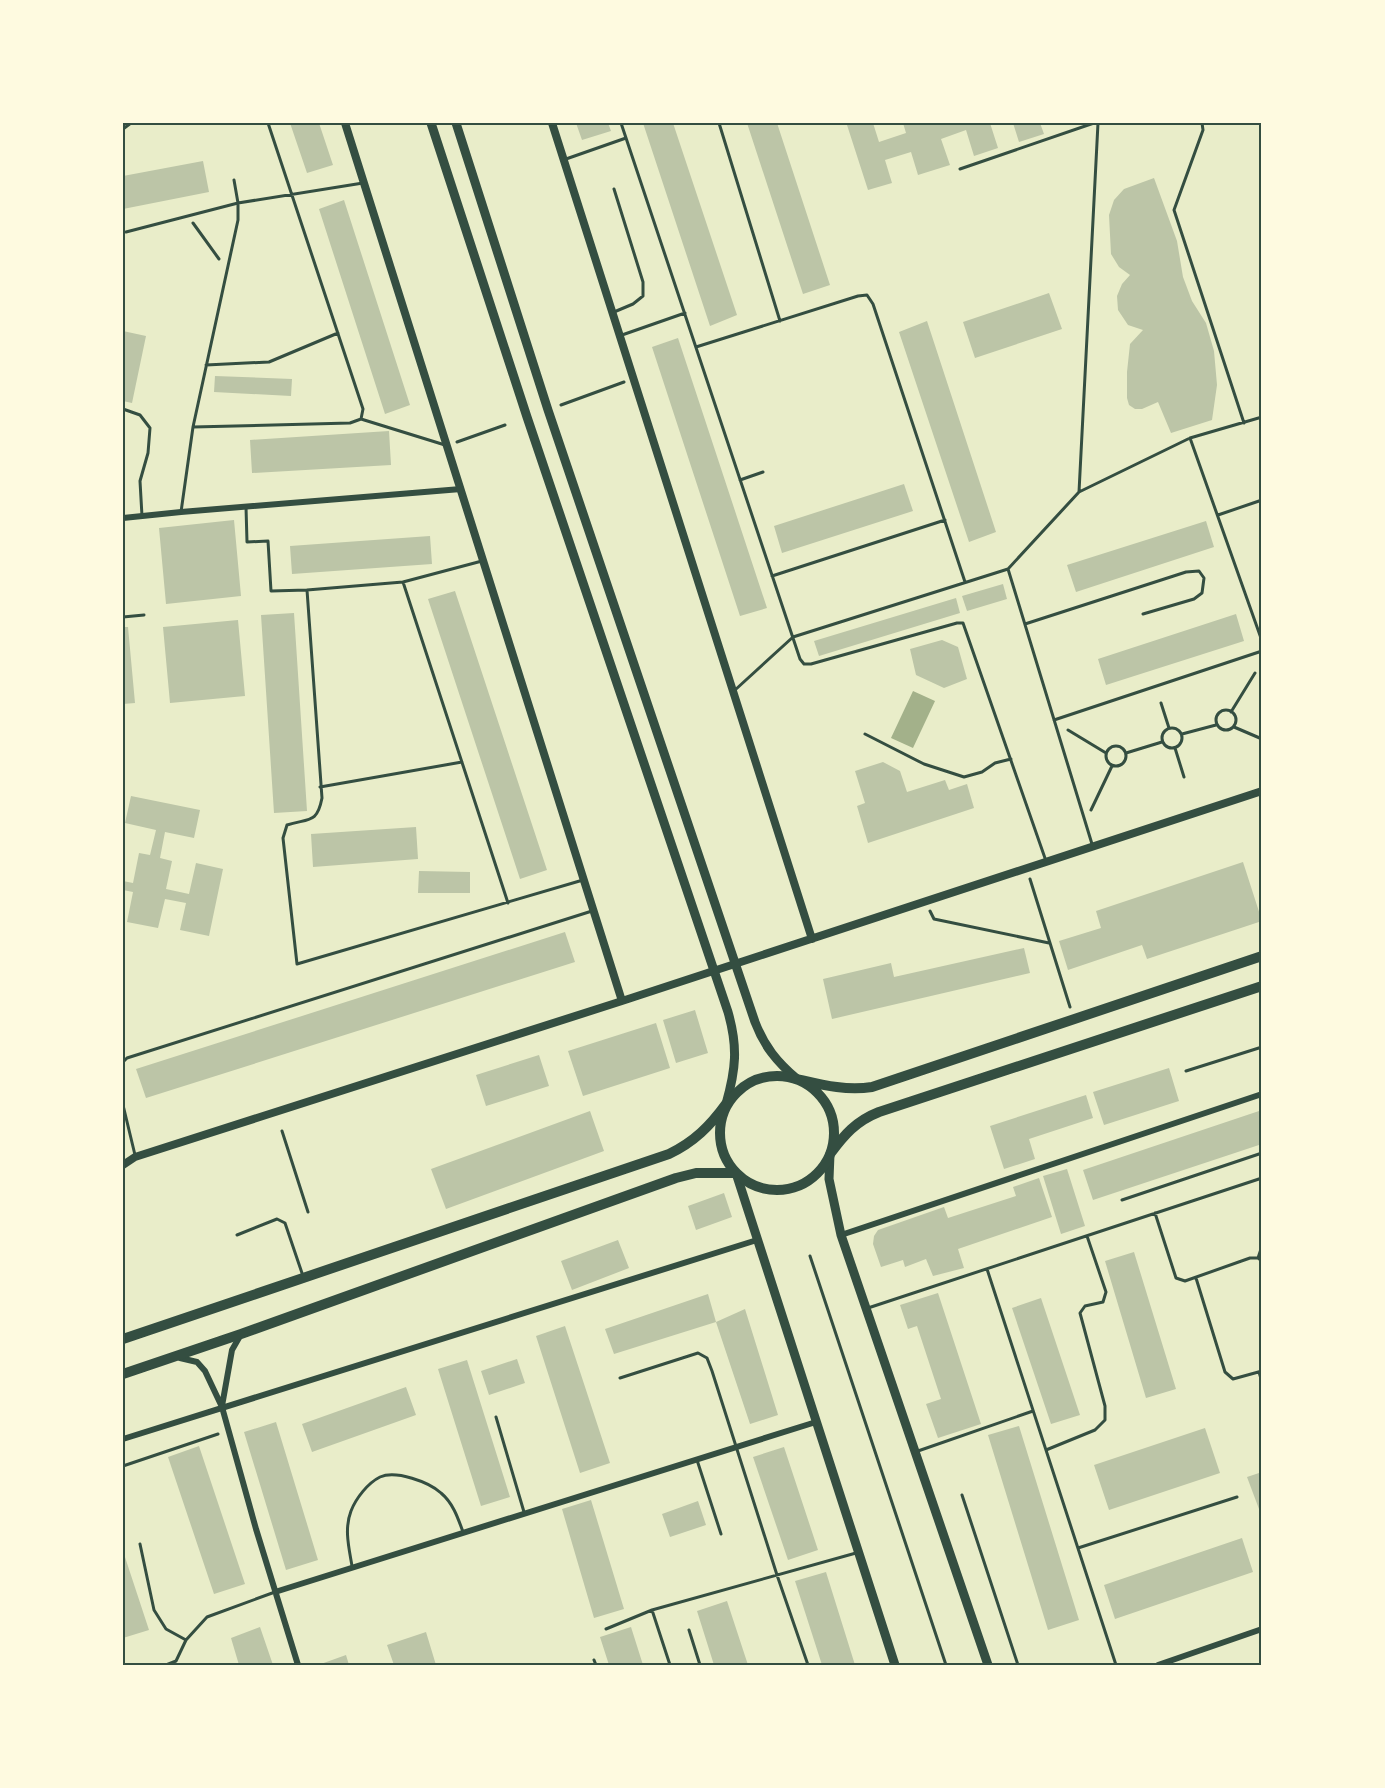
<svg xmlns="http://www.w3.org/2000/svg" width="1385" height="1788" viewBox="0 0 1385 1788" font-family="'Sofia Sans Condensed',sans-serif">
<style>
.water{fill:#a3b18a}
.building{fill:#bcc5a7}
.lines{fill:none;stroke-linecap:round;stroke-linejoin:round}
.path{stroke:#344e41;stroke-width:3}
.service{stroke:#344e41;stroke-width:3}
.minor{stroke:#344e41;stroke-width:6}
.tertiary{stroke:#344e41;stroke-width:8}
.secondary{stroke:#344e41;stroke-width:9}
.primary{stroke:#344e41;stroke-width:10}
.neatline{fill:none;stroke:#344e41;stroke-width:2}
</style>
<rect width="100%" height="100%" fill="#e9edc9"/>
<path class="water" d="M913,691l22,10 -22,47 -22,-10z"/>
<path class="building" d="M290,123h29l14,42 -26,8z
M576,123h32l3,8 -29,9z
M643,123h30l64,192 -27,11z
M747,123h30l53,162 -27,9z
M855,123h18l6,19 27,-9 -3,-10h87l8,25 -24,8 -8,-26 -25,9 9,26 -32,10 -7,-23 -26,8 7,23 -24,7 -21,-65z
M1013,123h27l4,11 -25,8z
M203,161l6,31 -86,17v-33z
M1154,178l23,63 6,36 9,24 14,22 8,28 3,34 -5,35 -41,13 -13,-31 -16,7h-7l-6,-4 -2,-7v-26l3,-28 13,-14 -15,-5 -10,-15 -1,-14 5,-12 8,-9 -11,-8 -8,-13 -2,-39 5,-15 10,-11z
M344,200l66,205 -25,9 -66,-205z
M1049,293l13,36 -87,29 -12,-36z
M927,321l69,211 -27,10 -70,-210z
M123,331l23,5 -14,67 -9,-2z
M678,338l89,270 -27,8 -88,-269z
M215,376l77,3 -1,17 -77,-4z
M389,431l2,34 -139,8 -2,-33z
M904,484l9,27 -131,42 -8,-27z
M234,520l7,76 -75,8 -7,-76z
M1206,521l8,26 -138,45 -9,-27z
M430,536l2,28 -140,10 -2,-28z
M1003,584l4,15 -40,12 -5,-15z
M455,591l92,279 -27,9 -92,-280z
M956,598l4,15 -141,43 -5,-15z
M294,613l13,198 -33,2 -13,-198z
M1236,614l8,27 -138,44 -8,-26z
M238,620l7,76 -75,7 -7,-76z
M123,627h5l7,76 -12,1z
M942,640l16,7 9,32 -23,9 -28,-13 -6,-26z
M883,762l17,9 7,21 38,-12 4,10 18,-6 7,24 -106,35 -11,-37 8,-3 -10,-32z
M131,796l69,14 -6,28 -29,-6 -5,26 12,3 -6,28 23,5 7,-31 27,6 -14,67 -29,-6 6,-27 -21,-4 -7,29 -31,-6 6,-30 -10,-2v-9l10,2 6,-30 11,2 6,-25 -31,-7z
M416,827l2,32 -105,8 -2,-33z
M1243,862l19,59 -115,38 -5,-14 -74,25 -9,-29 42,-13 -5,-17z
M419,871l51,1v21h-52z
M565,932l10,30 -429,136 -10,-29z
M1024,948l6,25 -198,46 -9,-40 68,-16 3,14z
M695,1010l13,43 -32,10 -13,-43z
M656,1023l14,45 -87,28 -15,-45z
M539,1055l10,31 -63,20 -10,-31z
M1169,1068l10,33 -75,24 -11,-33z
M1086,1095l7,23 -64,21 6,20 -31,10 -14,-43z
M1262,1110v34l-169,56 -10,-30z
M590,1111l14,40 -158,58 -15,-40z
M1067,1169l18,57 -24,8 -18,-58z
M1039,1178l13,39 -94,32 6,19 -31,8 -7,-17 -21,8 -2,-7 -22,7 -8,-23 1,-8 4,-6 66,-23 4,11 68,-22 -3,-9z
M724,1193l8,24 -36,13 -8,-24z
M618,1240l11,28 -57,22 -11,-29z
M1134,1252l42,137 -30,9 -41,-137z
M938,1293l43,131 -43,14 -12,-34 15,-5 -24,-73 -9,3 -8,-24z
M708,1294l8,28 -102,32 -9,-25z
M1041,1298l39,117 -29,9 -39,-116z
M745,1309l33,106 -28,9 -34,-102z
M565,1326l45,137 -30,10 -44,-137z
M517,1359l8,24 -36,12 -8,-24z
M467,1360l43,137 -29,9 -43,-137z
M406,1387l10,28 -104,37 -10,-28z
M276,1422l42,138 -32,10 -42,-138z
M1019,1426l60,194 -31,10 -60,-195z
M1205,1428l15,45 -111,37 -15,-45z
M199,1446l46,138 -31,10 -46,-137z
M784,1447l34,103 -30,10 -35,-103z
M1262,1472v45l-15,-40z
M591,1500l33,109 -30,9 -32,-109z
M698,1501l8,24 -36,12 -8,-23z
M1242,1538l11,34 -138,47 -11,-34z
M123,1551l26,79 -26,8z
M826,1572l29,93h-33l-27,-84z
M727,1601l21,64h-34l-17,-54z
M260,1627l13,38h-34l-8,-27z
M631,1627l12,38h-34l-9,-28z
M426,1632l10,33h-42l-7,-20z
M346,1655l3,10h-31z"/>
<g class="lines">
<path class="path" d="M193,223l26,36
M561,405l63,-23
M457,442l48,-17
M1161,703l8,25
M1216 720a10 10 0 1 1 20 0a10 10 0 1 1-20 0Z
M1231,712l24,-39
M1234,727l28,12
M1162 738a10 10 0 1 1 20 0a10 10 0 1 1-20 0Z
M1068,730l38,23
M1182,734l34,-9
M1106 756a10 10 0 1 1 20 0a10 10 0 1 1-20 0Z
M1175,748l9,29
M1126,753l36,-11
M1091,810l21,-44
M1030,879l40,128
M930,911l4,8 115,24
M1186,1071l76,-24
M282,1131l26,81
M810,1256l136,409
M123,1466l95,-32
M962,1495l56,170"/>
<path class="service" d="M621,123l179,536 4,5h7l146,-41h6l83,238
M719,123l61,198
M1202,123l1,7 -29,80 70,213
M123,129l8,-6
M566,159l60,-21
M960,169l134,-46
M126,232l112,-29 125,-20
M614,312l19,-8 10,-8v-14l-29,-93
M622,335l63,-22
M696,347l162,-51 9,-1 6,9 92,278
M206,365l63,-3 69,-29
M123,409l17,6 10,13 -2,25 -8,28 2,35
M361,419l84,26
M193,427l157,-4 11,-4 2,-10 -95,-286
M1190,438l72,203
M740,480l23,-8
M1079,492l19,-369
M246,507l1,35 21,-1 3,50 36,-1
M181,512l12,-85 45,-207v-17l-4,-23
M1218,515l44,-15
M482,561l-79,21 -96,8 15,208c-5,26 -13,20 -35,27l-4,13 14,126 286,-84
M1008,569l84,275
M772,576l173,-56
M403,582l105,321
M123,617l21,-2
M1025,624l161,-52 13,-1 5,7 -2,15 -8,6 -51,15
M735,690l58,-53 215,-68 71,-77 111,-54 72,-21
M1054,720l208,-69
M865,734l59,30 40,13 18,-5 13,-9 16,-4
M320,787l142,-25
M123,1062l4,-4 465,-147
M123,1105l12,50
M1122,1200l140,-47
M1155,1213l21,65 9,3 65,-23h8l4,3
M237,1235l40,-16 8,4 18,53
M1258,1258l4,-12
M987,1269l129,396
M1196,1278l29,94 8,7 29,-8
M868,1308l394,-130
M1259,1372l3,10
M620,1378l78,-25 9,5 5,13 65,204 31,90
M496,1417l28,95
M1046,1450l49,-20 10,-10v-14l-25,-93 5,-7 18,-4 3,-10 -19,-56
M918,1451l115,-40
M697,1460l24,74
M140,1544l14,66 12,19 20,11
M1078,1548l159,-51
M352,1566c-3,-18 -8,-37 -1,-55 5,-13 17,-28 29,-34 16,-7 49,5 61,16 12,10 17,25 22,39
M652,1610l18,55
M606,1629l46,-19 204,-57
M689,1630l11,35
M594,1660l2,5
M166,1665l10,-4 10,-21 21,-23 68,-25"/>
<path class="minor" d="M123,518l58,-6 280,-23
M841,1235l421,-141
M180,1358l17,4 8,9 17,36 34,122 42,136
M222,1406l10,-56 8,-14
M123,1439l634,-199
M275,1592l541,-170
M1158,1665l104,-36"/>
<path class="tertiary" d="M345,123l277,878
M552,123l260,816
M123,1165l12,-8 487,-156 640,-210"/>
<path class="secondary" d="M431,123l96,294 201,595c10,35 8,57 -2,92
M456,123l92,287 207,612c9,24 22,40 42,57
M830,1154l-1,25 12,56 147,430
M736,1173l159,492"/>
<path class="primary" d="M720 1133a57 57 0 1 1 114 0a57 57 0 1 1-114 0Z
M797,1079c26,6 49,12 75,8l390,-131
M830,1154c14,-19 26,-33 49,-42l383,-126
M123,1339l546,-185c25,-12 41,-28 57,-50
M123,1374l118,-40 435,-156 20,-5h40"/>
</g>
<rect width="1385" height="1788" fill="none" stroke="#fefae0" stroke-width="249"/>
<rect x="124" y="124" width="1136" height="1540" class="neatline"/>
</svg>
